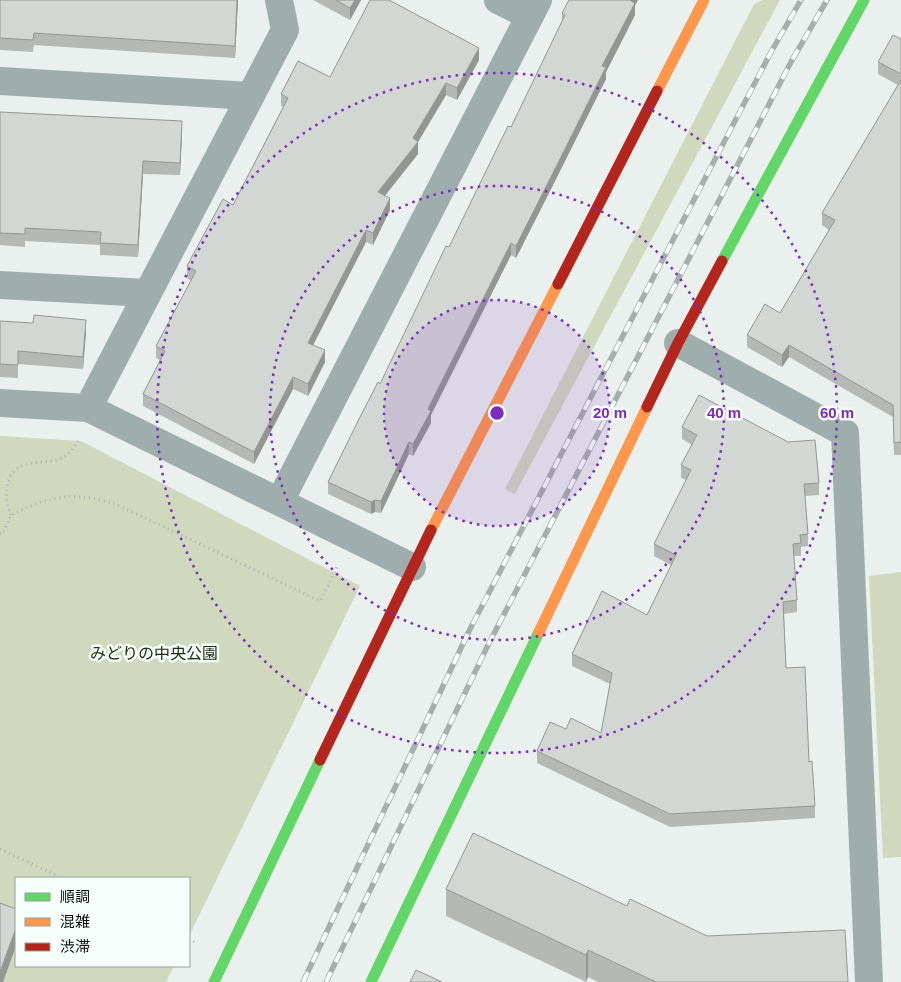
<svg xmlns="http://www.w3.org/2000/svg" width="901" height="982" viewBox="0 0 901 982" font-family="Arial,'Noto Sans JP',sans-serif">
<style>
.green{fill:#d0d9be}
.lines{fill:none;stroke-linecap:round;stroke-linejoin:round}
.path{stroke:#aab4b2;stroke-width:3;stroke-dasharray:1 4;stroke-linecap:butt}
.street{stroke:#9faead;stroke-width:28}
.fast{stroke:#63d668;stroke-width:11}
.slow{stroke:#ff974d;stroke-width:11}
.jam{stroke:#b3261e;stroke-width:11}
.rail-casing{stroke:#a6afad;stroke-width:5.5}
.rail{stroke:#f6fffb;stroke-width:4;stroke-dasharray:11;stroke-linecap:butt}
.wall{fill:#b5b9b6}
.shaded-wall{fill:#949694}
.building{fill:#d3d7d4;stroke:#949694}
.ring{fill:none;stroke:#7b2cbf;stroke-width:2.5;stroke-dasharray:2.5 5}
.labels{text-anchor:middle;stroke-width:5;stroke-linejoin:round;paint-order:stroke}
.park-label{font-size:16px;fill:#262d0a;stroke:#f6fffb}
.centre{fill:#7b2cbf;stroke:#f6fffb;stroke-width:2.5}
.ring-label{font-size:15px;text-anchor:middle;font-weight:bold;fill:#7b2cbf;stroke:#f6fffb;stroke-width:5;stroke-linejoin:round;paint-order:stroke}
</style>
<rect width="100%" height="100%" fill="#eaf0ed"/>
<path class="green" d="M763,0h17l-265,494 -10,-5 249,-485z
M0,436l81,5 279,145 -171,350v-58h-173v88h158l-8,16h-166z
M901,572v285l-18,1 -14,-282z"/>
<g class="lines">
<path class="path" d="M11,515c-7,-14 -8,-44 13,-50 23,-7 39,3 54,-24
M0,533l2,1 9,-19 28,-13 30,-6 22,2 25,6 204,97 17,-34
M0,849l62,29
M189,939l6,3"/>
<path class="street" d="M498,0l32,16
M0,81l250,15
M0,285l147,8
M678,343l167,90 24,549
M0,403l88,5 324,159
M88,408l197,-378 -6,-30
M280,501l258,-501"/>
<path class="fast" d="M722,261l142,-261
M214,982l106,-222
M371,982l168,-350"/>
<path class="slow" d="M657,91l47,-91
M431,530l127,-246
M539,632l108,-225"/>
<path class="jam" d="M558,284l99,-193
M647,407l31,-64 44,-82
M320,760l111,-230"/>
<defs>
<path id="rail" d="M303,982l167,-353 301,-577 30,-52
M326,982l162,-337 303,-583 36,-62"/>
</defs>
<use href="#rail" class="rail-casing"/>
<use href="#rail" class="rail"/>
</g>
<path class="wall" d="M0,0h238l-3,58 -201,-13 -1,7 -33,-2z
M313,0h48l-11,20z
M635,6v9l-29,57v7l-55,110 -35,69 -5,-3 -80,160v8l-18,33 -4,-2 -28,59 -6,-1 -4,2 -43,-20v-12l52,-98 131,-257 51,-106v-8z
M901,39v416h-7l-1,-38 -104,-60 -7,10 -35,-20v-12l33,-22 49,-83 -7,-5v-12l76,-128 -20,-11v-12z
M479,60l-22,40 -11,-5 -28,47v12l-33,42 5,14 -17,35 -7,-3 -53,103 12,17 -17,34 -15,-7 -39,75 -111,-58v-12l17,-34 -4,-2v-12l35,-65 -4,-3v-12l46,-61 50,-98 -2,-1v-12l49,-17z
M0,112l182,22 -2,41 -37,-1 -5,83 -38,-2v-10l-75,-4v6l-25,-2z
M0,321l86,11 -3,37 -65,-5v14l-18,-1z
M682,427l137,56v12l-14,1 3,38v12l-7,1v9h-7l3,44v12l-13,2 2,54 23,94 6,44v12l-145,9 -133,-64v-12l29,-22 35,4 9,-49 -38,-18v-12l75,-39 24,-50 -17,-9v-12l32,-64 -5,-2v-13l11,-20 -10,-6z
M446,889l181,17 80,30 141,46h-250l-10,-5 -2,5 -140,-66z"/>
<path class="shaded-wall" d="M237,0h1l-3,58v-12z
M355,0h6l-11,20v-12z
M631,0h7l-3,6v9l-29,57v7l-55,110 -35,69v-12l86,-180z
M479,48v12l-22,40v-12z
M446,83v12l-28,47v12l-40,50v-12l35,-54z
M182,121v13l-2,41v-12z
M143,161v13l-5,83v-12z
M390,198v12l-17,35v-12z
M366,230v12l-58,113v-12z
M511,243v12l-80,160v8l-18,33v-12l15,-35z
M86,320v12l-3,37v-12z
M789,345v12l-7,10v-12z
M325,350v12l-17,34v-12z
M293,377v12l-39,75v-12z
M409,442v12l-28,59v-12z
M375,500v12l-4,2v-12z
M16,928v18l-13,36h-3v-10z
M588,950v27l-2,5v-27z"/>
<path class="building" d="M0,0h237l-2,46 -201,-13 -1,7 -33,-2z
M336,0h19l-5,8z
M370,0h19l90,48 -22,40 -11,-5 -33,55 5,4 -40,50 12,6 -17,35 -7,-3 -58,113 17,7 -17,34 -15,-7 -39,75 -111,-58 22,-43 -9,-5 40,-75 -9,-5 36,-67 10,6 55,-107 -7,-4 17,-33 32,16z
M569,0h62v1l4,2 -33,63 4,1 -55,110 -35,69 -5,-3 -83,166 3,2 -18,33 -4,-2 -28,59 -6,-1 -4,2 -43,-20 31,-63 19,-37 2,2 66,-138 3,1 59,-121 3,1 54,-112 -3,-2z
M893,35l8,4v35l-23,-12z
M901,80v362l-7,1 -1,-38 -104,-60 -7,10 -35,-20 18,-31 15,9 55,-93 -13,-7z
M0,112l182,9 -2,42 -37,-2 -5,84 -38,-2 1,-11 -76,-4v6l-25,-1z
M34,315l52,5 -3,37 -65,-6v14l-18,-1v-43l33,2z
M699,395l89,47 27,-2 4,43 -15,1 4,50 -8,1 1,8 -8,1 4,56 -14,2 3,66 19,-1 4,95 3,-1 3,45 -145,8 -133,-63 13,-29 16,7 5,-11 30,15 11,-60 -40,-19 30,-63 45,24 29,-60 -22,-11 37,-74 -10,-5 16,-30 -15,-8z
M473,833l154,73 3,-7 77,37 138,-6 3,52h-192l-68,-32 -2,5 -140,-66z
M0,903l16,6v19l-16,44z
M416,970l26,12h-32z"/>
<circle cx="497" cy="413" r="113" fill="#7b2cbf" fill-opacity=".12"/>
<g class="ring">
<circle cx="497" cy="413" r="113"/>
<circle cx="497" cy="413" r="227"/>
<circle cx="497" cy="413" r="340"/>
</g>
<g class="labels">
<g class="park-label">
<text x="154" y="659">みどりの中央公園</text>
</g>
</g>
<circle cx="497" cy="413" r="8" class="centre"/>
<g class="ring-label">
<text x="610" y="418">20 m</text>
<text x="724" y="418">40 m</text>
<text x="837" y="418">60 m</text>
</g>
<rect x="15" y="877" width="175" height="90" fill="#f6fffb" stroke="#979e9b"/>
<rect x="25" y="893" width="25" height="8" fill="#63d668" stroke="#979e9b"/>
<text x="60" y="902" font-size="15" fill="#090c0b">順調</text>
<rect x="25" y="918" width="25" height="8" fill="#ff974d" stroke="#979e9b"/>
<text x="60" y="927" font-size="15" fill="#090c0b">混雑</text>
<rect x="25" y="943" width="25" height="8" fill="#b3261e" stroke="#979e9b"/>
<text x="60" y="952" font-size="15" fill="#090c0b">渋滞</text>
</svg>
